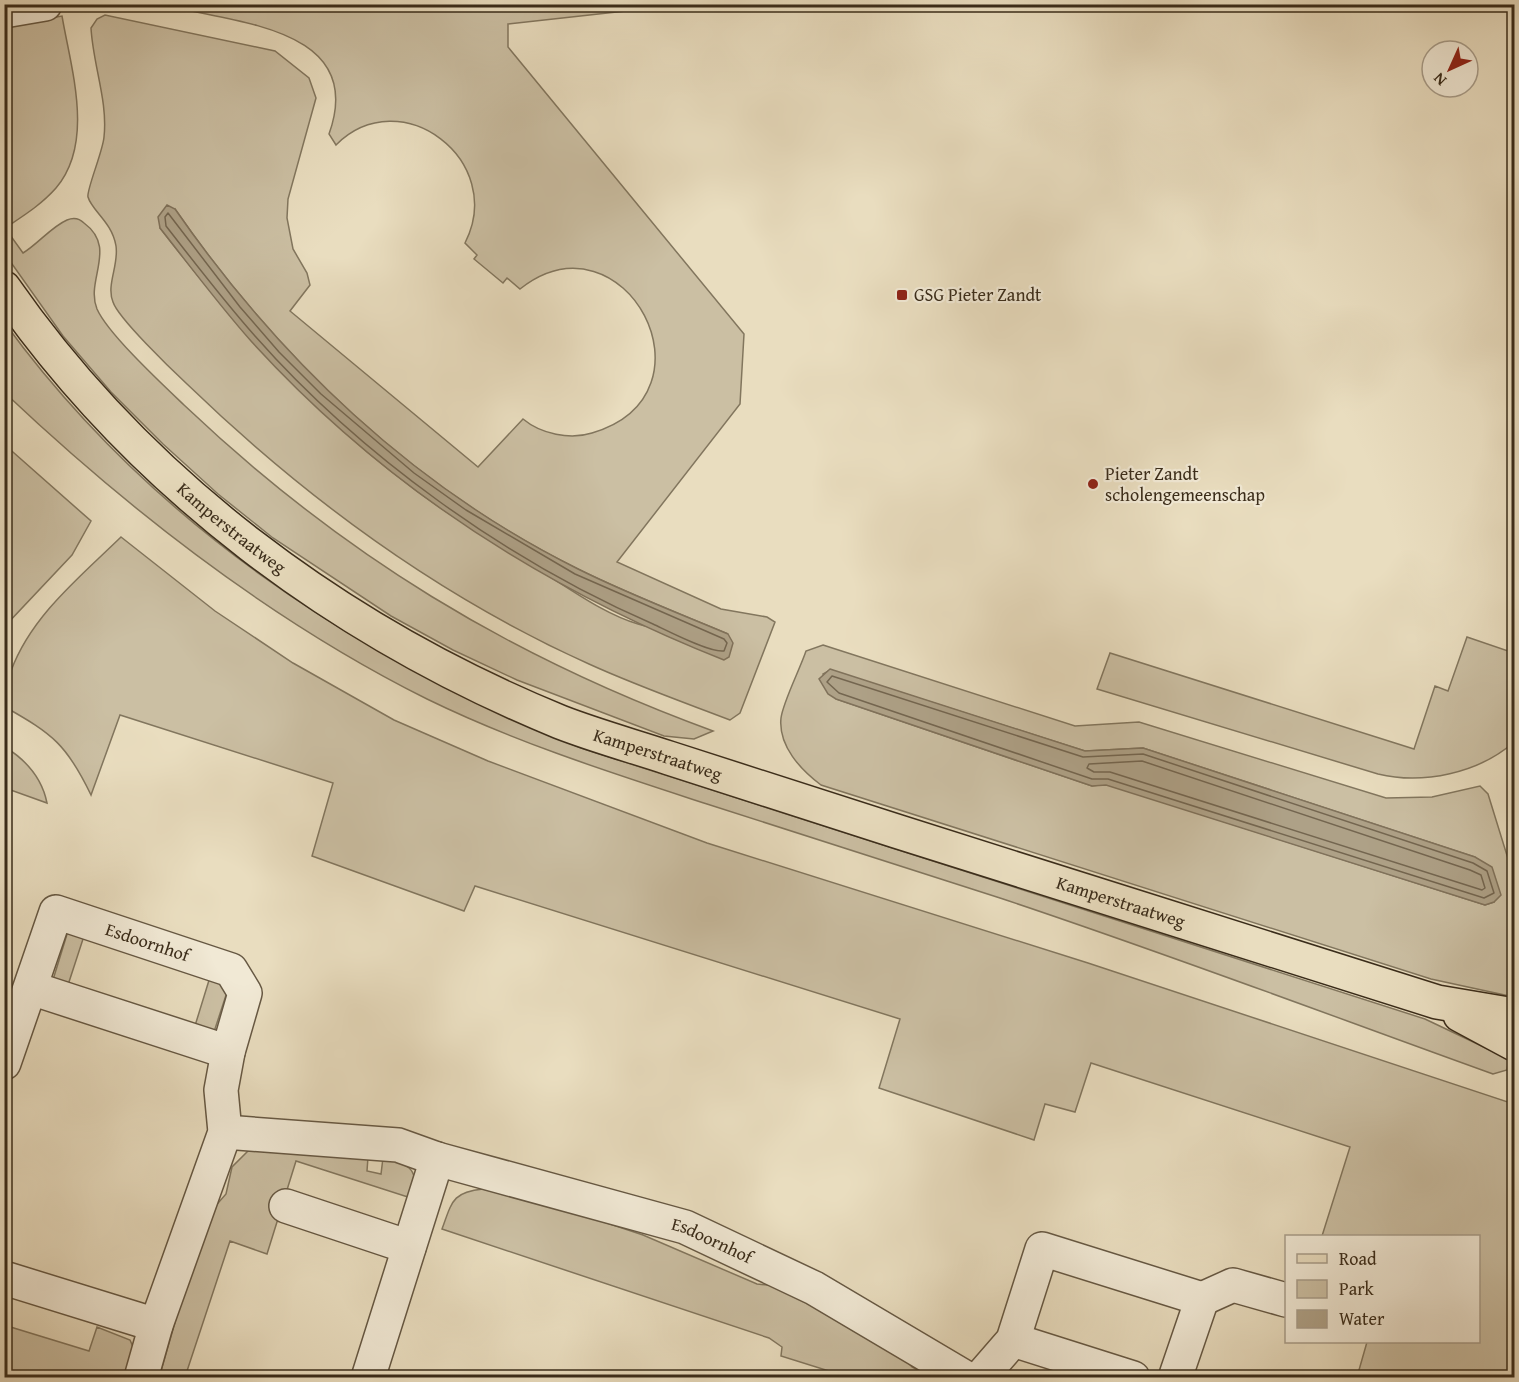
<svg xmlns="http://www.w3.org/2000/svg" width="1519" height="1382" viewBox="0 0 1519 1382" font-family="'Gentium Book Plus',serif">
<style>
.green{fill:#cbbfa3;stroke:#82765e;stroke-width:1.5;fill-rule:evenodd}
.water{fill:#aea187;stroke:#80725b;stroke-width:1.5}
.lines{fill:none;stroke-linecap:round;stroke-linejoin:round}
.shore{stroke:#746650;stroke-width:1.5}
.minor-casing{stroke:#665843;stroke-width:36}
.major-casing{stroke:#3a2c1a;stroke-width:36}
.minor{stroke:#f1e9d5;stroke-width:33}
.major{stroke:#e9ddbf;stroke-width:33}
.poi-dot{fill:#8f2418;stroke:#f1e9d5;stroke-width:2}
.labels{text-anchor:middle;stroke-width:4.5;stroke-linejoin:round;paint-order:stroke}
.poi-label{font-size:18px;fill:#3a2c1a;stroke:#f1e9d5;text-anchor:start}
.street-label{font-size:18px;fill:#3a2c1a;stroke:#f1e9d5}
</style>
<rect width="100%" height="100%" fill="#e9ddbf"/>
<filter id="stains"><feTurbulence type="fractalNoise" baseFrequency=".00333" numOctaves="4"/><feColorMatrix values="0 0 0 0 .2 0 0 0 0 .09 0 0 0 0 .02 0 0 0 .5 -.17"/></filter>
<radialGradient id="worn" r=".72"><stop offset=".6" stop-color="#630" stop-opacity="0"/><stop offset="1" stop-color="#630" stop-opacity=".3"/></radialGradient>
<path class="green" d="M181,5h499l-172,19v23l236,287 -4,70 -123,158 104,47 46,8 8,5 -35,91 -10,7c-47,-18 -95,-35 -141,-56 -151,-68 -284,-166 -402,-280 -15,-14 -69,-66 -74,-82 -7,-17 6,-37 3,-56 -4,-24 -24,-35 -28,-49 -2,-6 15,-46 16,-60 4,-36 -11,-72 -13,-109l6,-9 8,-4 170,36 34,27 7,20 -28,101 -1,19 6,31 14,24 3,12 -20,26 188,156 45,-48c18,15 47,21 69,14 132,-39 32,-226 -72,-144l-13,-11 -4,5 -29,-24 3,-4 -12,-12c42,-82 -64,-163 -129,-98l-7,-11c36,-100 -79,-110 -147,-125zM175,209c104,150 238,279 403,360 48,24 100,44 150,65 -28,-3 -64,-2 -90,-10 -37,-11 -71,-38 -104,-57 -44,-27 -88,-53 -129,-85 -94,-71 -173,-161 -245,-254z
M62,16c9,53 33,126 -6,172 -15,17 -33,28 -51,40l18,25c15,-9 28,-26 44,-33 7,-3 12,-2 17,3 34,25 1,57 13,86 11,25 66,76 87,96 158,150 326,252 529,326l-19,8 -30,-3 -147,-56 -64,-30 -62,-34 -118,-78 -55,-44 -55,-50 -52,-52 -48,-56 -58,-82v-228z
M4,322c145,199 351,336 577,426l844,271 84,40 -2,11 -14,4c-164,-59 -327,-121 -493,-176 -97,-32 -195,-63 -293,-94 -95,-31 -190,-61 -280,-105 -156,-78 -296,-187 -422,-306z
M5,445l86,76 -19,34 -67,71z
M121,537l94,74 78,52 101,57 94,41 219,82 381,120 420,139 6,10v265h-157l10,-35h111v-106h-156l28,-89 -259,-84 -16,49 -30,-8 -11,36 -155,-52 21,-69 -425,-133 -11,25 -152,-55 21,-73 -213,-68 -29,80c-24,-50 -38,-61 -86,-88v-5c1,-10 2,-22 6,-31 20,-55 70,-95 110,-134z
M1467,637l47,16v89c-35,31 -91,43 -136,32l-281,-85 13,-36 304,96 21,-63 13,5z
M823,645l252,81 64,-4 247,76 46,-1 48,-11 8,8 26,84v119l-83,-18 -610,-194c-20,-15 -43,-39 -40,-67 2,-16 19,-49 25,-67zM830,670l255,81 58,-3 332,109 19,45 -9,3 -379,-121 -14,2 -256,-87 -13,-25z
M5,747c21,13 37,31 42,56l-42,-15z
M68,931l16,5 -17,52 -15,-5z
M210,977l20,6 -17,52 -19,-6z
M250,1149l118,8 -1,14 14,3 2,-16c30,8 34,10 31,41l-118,-38 -29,93 -37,-13 -45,136 -26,1 46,-160 21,-24 6,-27z
M483,1189l85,21 75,25 114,49 33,3 101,57 21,23 18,10h-82l-67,-21 1,-9 -13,-9 -327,-109c10,-27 10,-37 41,-40z
M4,1325l85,26 8,-24 33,13 4,9 -5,28h-124z"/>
<path class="water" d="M167,205l8,4c104,150 238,278 403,360 48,24 100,44 150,65l5,9 -4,14 -5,3c-180,-71 -343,-176 -473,-319 -32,-36 -61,-75 -91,-113l-2,-11z
M830,669l255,82 58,-3 332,109 17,10 9,28 -7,7 -9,3 -379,-120 -14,1 -256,-87 -8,-5 -9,-15z"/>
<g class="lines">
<path class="shore" d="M168,213l72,94 39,45 42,42 93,79 52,37 109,64 149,65 3,4 -3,8c-14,2 -56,-20 -71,-27 -146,-63 -293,-169 -398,-288 -32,-36 -60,-73 -89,-110l-1,-9z
M832,676l251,81 60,-3 330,109 14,8 7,22 -10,5 -376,-119h-16l-253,-86 -12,-11z
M1142,761l328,109 11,5 4,13 -3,2 -372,-118h-16l-7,-4 2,-4z"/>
<defs>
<g id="minor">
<path d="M4,11l41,-7"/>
<path d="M31,988l197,64"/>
<path id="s1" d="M4,1063l52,-151 175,58 14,23 -17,59 -7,38 4,42 -69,193 -15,53"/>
<path id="s2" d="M225,1132l173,13 39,14 248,68 129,61 152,90"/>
<path d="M286,1206l123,41"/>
<path d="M4,1278l152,47"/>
<path d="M1202,1299l31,-14 53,15"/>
<path d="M1013,1340l120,38"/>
<path d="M368,1378l69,-219"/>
<path d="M980,1378l33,-38 29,-91 160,50 -27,79"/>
</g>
<g id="major">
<path id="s3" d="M4,288c137,197 336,344 556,434 36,14 73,24 109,36 76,25 152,49 227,73 180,57 361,114 541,171l77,13"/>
<path d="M1460,1015l54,29"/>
</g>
</defs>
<use href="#minor" class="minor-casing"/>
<use href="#major" class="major-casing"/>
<use href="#minor" class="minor"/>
<use href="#major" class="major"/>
</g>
<g class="poi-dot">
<rect x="896" y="289" width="12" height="12" rx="3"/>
<circle cx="1093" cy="484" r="6"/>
</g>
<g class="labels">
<g class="poi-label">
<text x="914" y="301">GSG Pieter Zandt</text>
<text x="1105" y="480">Pieter Zandt<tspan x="1105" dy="21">scholengemeenschap</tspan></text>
</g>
<g class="street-label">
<text dy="6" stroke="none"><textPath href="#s3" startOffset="332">Kamperstraatweg</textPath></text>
<text dy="6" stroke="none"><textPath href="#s3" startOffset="818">Kamperstraatweg</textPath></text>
<text dy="6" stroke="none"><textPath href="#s3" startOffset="1304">Kamperstraatweg</textPath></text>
<text dy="6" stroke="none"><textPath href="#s1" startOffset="256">Esdoornhof</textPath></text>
<text dy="6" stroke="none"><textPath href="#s2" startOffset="502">Esdoornhof</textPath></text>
</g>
</g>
<rect width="1519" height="1382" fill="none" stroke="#e9ddbf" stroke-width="24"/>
<rect x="6" y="6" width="1507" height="1370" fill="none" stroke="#3a2c1a" stroke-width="3"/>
<rect x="12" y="12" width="1495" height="1358" fill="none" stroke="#3a2c1a" stroke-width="1.5"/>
<rect x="1285" y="1235" width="195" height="108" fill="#f1e9d5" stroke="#a89d8a" stroke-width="1.5"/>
<rect x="1297" y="1254" width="30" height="9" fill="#e9ddbf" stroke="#a89d8a" stroke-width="1.5"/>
<text x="1339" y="1265" font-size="18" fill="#3a2c1a">Road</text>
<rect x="1297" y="1280" width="30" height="18" fill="#cbbfa3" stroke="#a89d8a" stroke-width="1.5"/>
<text x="1339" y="1295" font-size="18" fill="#3a2c1a">Park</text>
<rect x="1297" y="1310" width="30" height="18" fill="#aea187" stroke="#a89d8a" stroke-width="1.5"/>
<text x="1339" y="1325" font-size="18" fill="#3a2c1a">Water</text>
<g transform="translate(1450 69) rotate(225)"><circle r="28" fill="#f1e9d5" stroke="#a89d8a" stroke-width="1.5"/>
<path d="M0-4.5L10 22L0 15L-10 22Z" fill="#8f2418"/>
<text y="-9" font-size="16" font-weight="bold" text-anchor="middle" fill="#3a2c1a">N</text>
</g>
<rect width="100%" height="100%" filter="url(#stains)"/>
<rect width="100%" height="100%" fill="url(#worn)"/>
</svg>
